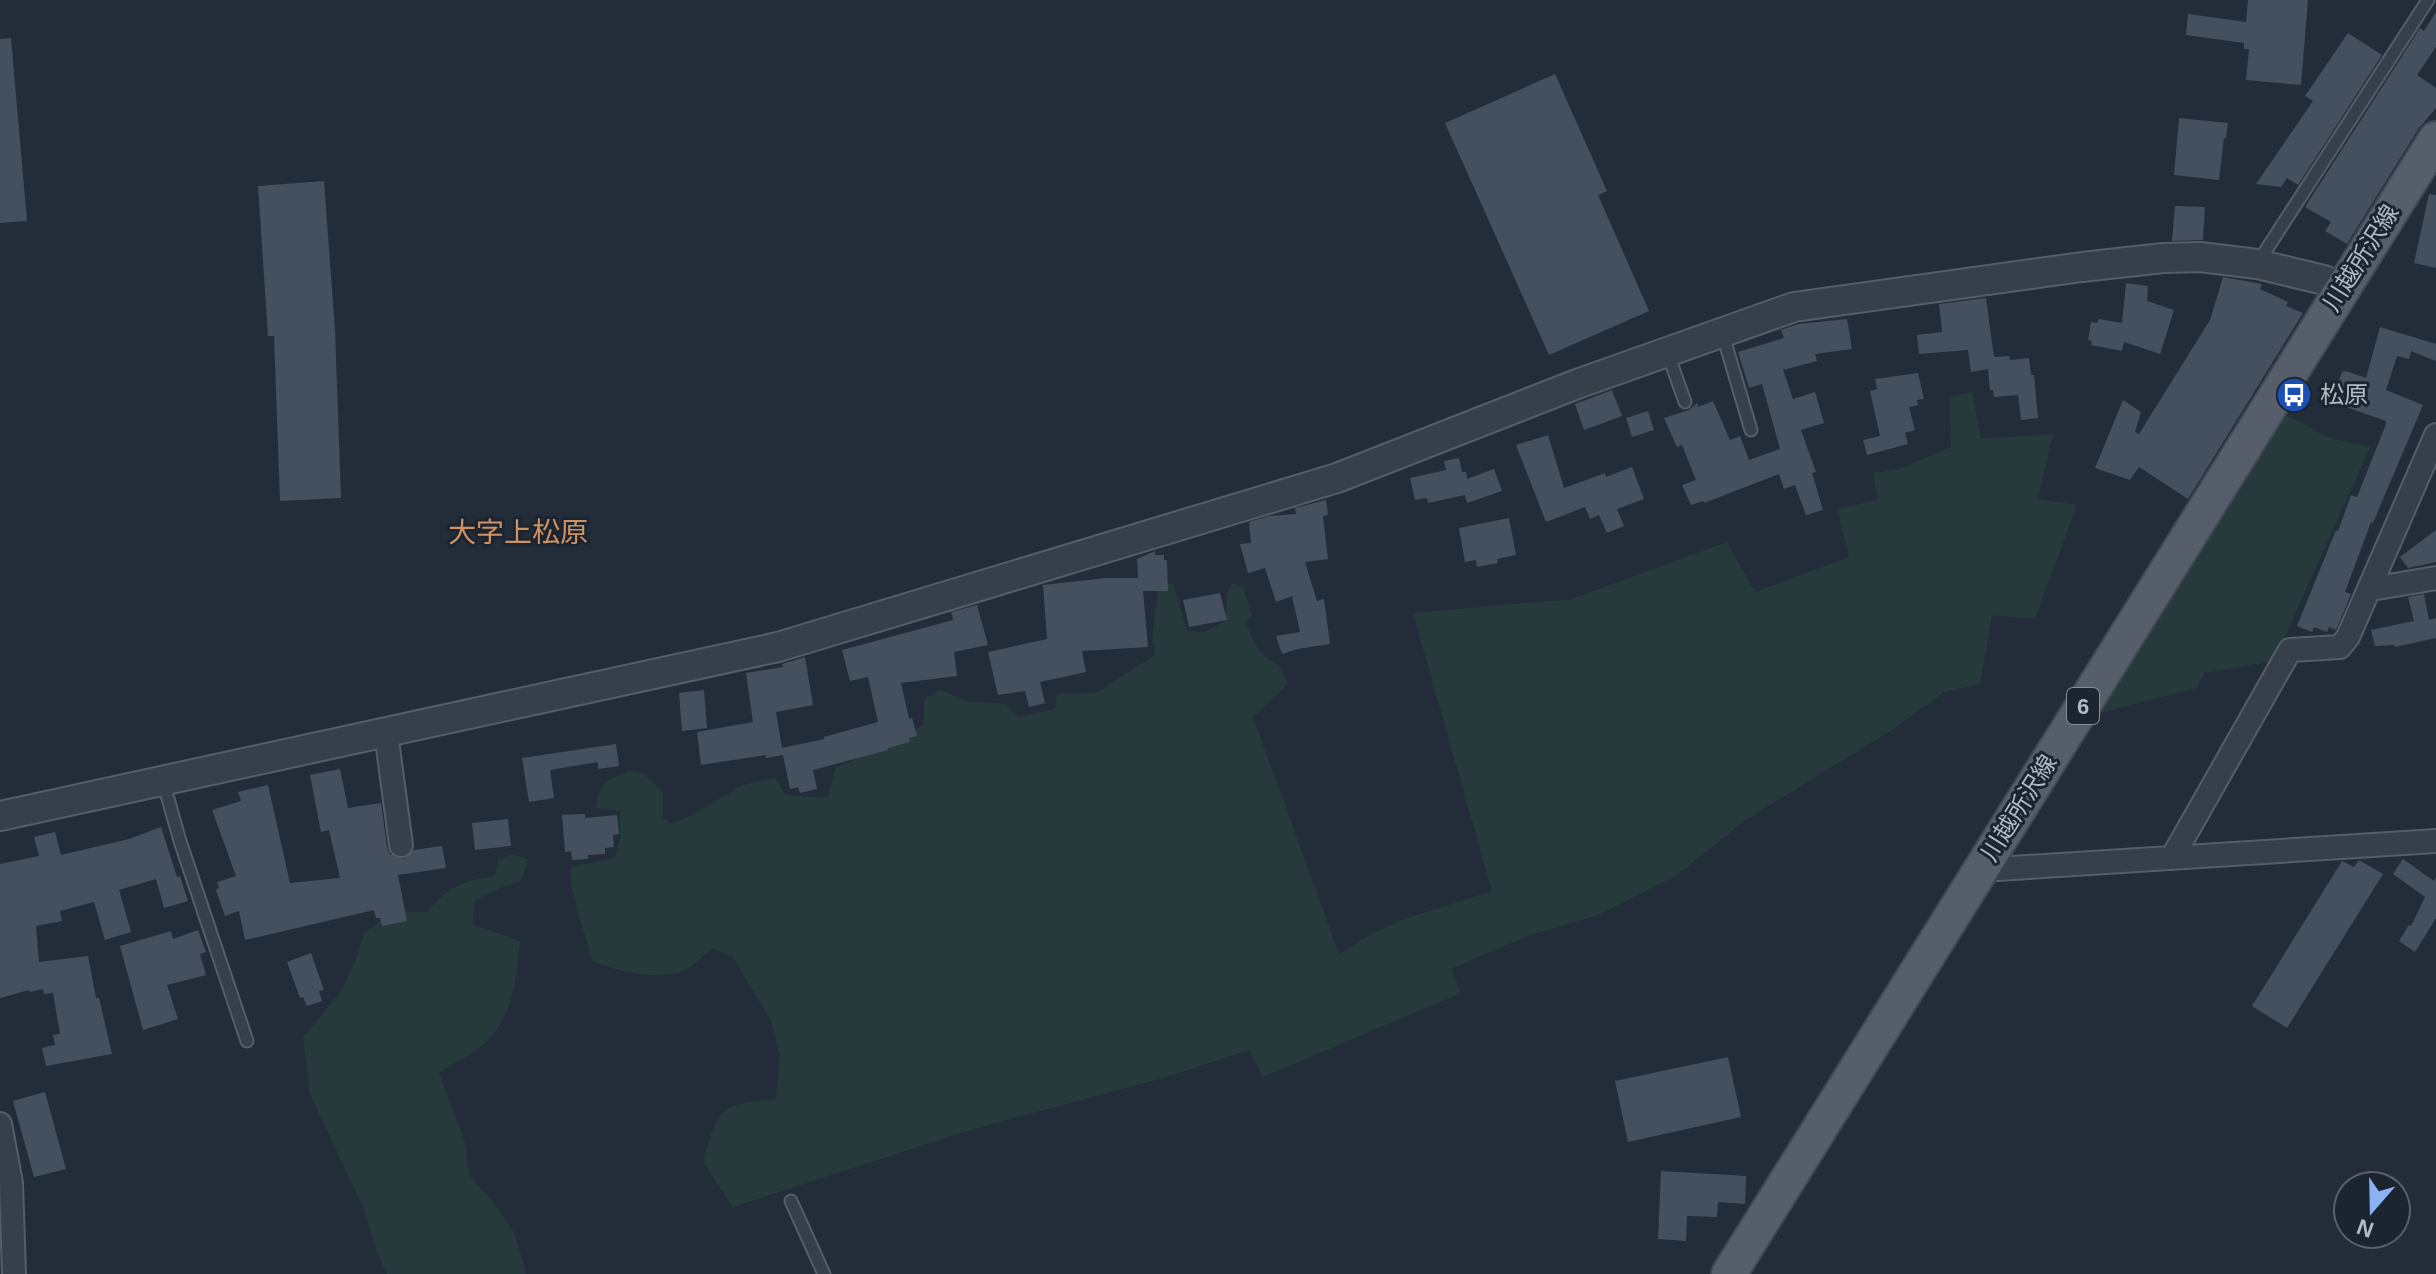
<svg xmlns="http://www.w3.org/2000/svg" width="2436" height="1274" viewBox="0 0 2436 1274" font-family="Arial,'Noto Sans JP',sans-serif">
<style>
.green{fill:#263a3c}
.building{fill:#44505e}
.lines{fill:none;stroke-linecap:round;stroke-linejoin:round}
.service-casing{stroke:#555d68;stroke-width:15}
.minor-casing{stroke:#555d68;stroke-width:26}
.tertiary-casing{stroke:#555d68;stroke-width:32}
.primary-casing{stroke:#404853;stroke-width:38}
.service{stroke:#373f4a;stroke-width:11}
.minor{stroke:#373f4a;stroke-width:22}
.tertiary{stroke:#373f4a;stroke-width:28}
.primary{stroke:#555e6a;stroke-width:34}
.labels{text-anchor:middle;stroke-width:6;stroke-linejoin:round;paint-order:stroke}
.shield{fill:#1c242f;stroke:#858d99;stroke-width:2}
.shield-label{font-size:22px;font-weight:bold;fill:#b2bac6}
.street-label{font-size:24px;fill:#b2bac6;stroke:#1c242f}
.poi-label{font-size:24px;fill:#b2bac6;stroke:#1c242f;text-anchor:start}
.quarter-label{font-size:28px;fill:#ce9364;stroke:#1c242f}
</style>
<rect width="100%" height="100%" fill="#232d3a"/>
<path class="green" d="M1972,392l9,47 72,-5 -15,65 39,6 -42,114 -43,-4 -12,69 -36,8 -49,36 -148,91 -70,56 -79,40 -71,21 -76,33 10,24 -198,84 -14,-27 -86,28 -193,52 -237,77 -29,-44c2,-14 10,-45 22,-53 12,-9 35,-8 50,-11l4,-43 -9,-35 -38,-64 -21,-9c-8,7 -16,16 -25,21 -26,14 -70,2 -95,-8l-20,-71 -1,-23 44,-9 5,-21v-26l-24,-3 3,-15 6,-11 23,-11 16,3 19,18v26l8,6 21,-9 51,-30 32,-7 10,17 43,3 7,-30 67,-28 22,-16v-25l18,-9 25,12 38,2 13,13 37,-8 2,-15 39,-1 59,-38 -3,-18 7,-51 6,-4 9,3 13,46 17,1 21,-11 3,-30 4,-7 11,2 9,30 -6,6c8,21 12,34 33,43l9,19 -35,33 86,237 35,-21 28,-13 90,-29 -79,-278 159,-14 155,-57 28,50 94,-35 -12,-48 41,-9 -5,-27 27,-4 51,-22 -1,-50z
M2283,413l46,25 41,9 -96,214 -70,12 -7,15 -101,26z
M511,854l17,5 -7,22 -21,7 -26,14 -1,23 47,16c-4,36 -6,73 -33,100 -13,13 -33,22 -48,32l26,70 4,33 22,23 24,35 11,40h-139l-10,-22 -14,-45 -53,-113 -7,-57 37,-44 15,-31 9,-29 29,-21h35c19,-26 36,-31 67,-36l3,-16z"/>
<path class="building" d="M2248,0h60l-7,85 -55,-5 3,-31h-5v-6l-58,-8 2,-21 58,8z
M2436,12v35l-19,28 19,13v20l-17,20 -72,116 -22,-13 6,-9 -26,-15 115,-179 4,3z
M2348,33l34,22 -84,130 -11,-7 -6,9 -25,-3 57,-83 -8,-5z
M11,38l16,183 -27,2v-184z
M1555,74l52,117 -9,4 51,116 -100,44 -104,-232z
M2179,118l49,5 -2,15h-2l-5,42 -45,-5z
M324,181l11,149 6,168 -61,3 -6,-165h-6l-10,-150z
M2429,194l7,1v73l-22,-5z
M2175,206l30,1 -2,33 -31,1z
M2223,277l39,7 -2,5 28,13 -2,4 17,7 -115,186 -49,-32 -9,13 -35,-12 28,-68 18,12 -6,20 4,2 71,-114z
M2126,283l22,3 -1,15 27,9 -14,44 -36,-12 -2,9 -31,-6 1,-4 -4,-1 3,-18 6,1 2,-4 23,4z
M1986,298l8,59 15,-1 1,4 19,-2 2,17h3l4,43 -17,2 -3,-25 -24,2 -1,-7h-3l-2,-21 -17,3 -3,-22 -49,4 -2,-19 25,-3 -3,-28z
M1847,319l5,30 -37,5 2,7 -34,9 10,29 22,-7 9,31 -23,7 15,42 -4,1 11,37 -17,5 -11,-30 -11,4 -5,-15 -75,29 -1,-2 -12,4 -9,-20 14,-5 -14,-35 -5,2 -13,-29 25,-8 8,-7 1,4 15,-6 17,39 10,-4 9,24 31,-11 -18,-65 -13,4 -11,-36 46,-14 -3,-8 17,-6z
M2380,327l56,17v17l-25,-10 -2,8 -12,-3 -11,34 37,15 -50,118 -2,-1 -26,70 6,2 -15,36 -7,-3 -2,5 -13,-5 -2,5 -15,-6 39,-96 2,1 13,-36 6,2 29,-73v-3l-46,-16 1,-4 -8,-3 9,-26 4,-1 20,7z
M1918,373l6,26 -7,1 1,5 -9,2 6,23 -10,3 3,11 -41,11 -4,-15 17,-4 -10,-45 7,-2 -2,-10z
M1612,390l10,26 -38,14 -9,-26z
M1648,411l6,19 -22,7 -6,-19z
M1548,435l16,53 41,-15 1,4 26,-10 12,32 -27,10 7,17 -17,7 -8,-18 -9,4 -5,-12 -39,15 -30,-77z
M1459,458l3,14h4l1,7 27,-10 8,22 -35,12 -2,-8 -37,8 -1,-5 -12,2 -5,-22 36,-8 -2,-9z
M1326,500l2,15 -5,1 5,43 -23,3 12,39 7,-2 6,45 -32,5 -16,5 -6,-18 24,-4 -8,-36 -16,6 -11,-34 -17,5 -8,-29 11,-1 -2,-21 20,-6 27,-2 -1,-6z
M1509,518l7,37 -19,4 1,4 -21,4 -1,-7 -11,2 -6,-34z
M2436,530v32l-28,6 -8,-11z
M1155,551v4h9v5h3l1,31h-25l5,56 -66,4 4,21 -46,10 5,21 -16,4 -4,-16 -27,4 -10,-43 59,-13 -4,-54 63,-7h32l-1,-19z
M1220,593l7,27 -38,7 -6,-27z
M2424,594l5,26 7,-2v20l-41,9 -1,-2 -19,1 -4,-16 43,-9 -6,-24z
M977,605l11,40 -34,7 3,24 -56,7 8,36 3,-1 5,18 -8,2 1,4 -22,6v2l-75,20 4,19 -17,4 -2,-6 -8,2 -7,-34 -17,3v-3l-65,10 -4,-33 56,-10 -7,-49 37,-6 -1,-3 23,-7 8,48 -37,7 6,36 42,-9v-2l54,-15 -10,-45 -18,4 -8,-31 111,-30 -2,-8z
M704,690l3,38 -25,3 -3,-38z
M616,744l3,22 -21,3v-7l-48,8 4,28 -25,4 -7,-44z
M340,769l8,39 33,-5 6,44 3,7 14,5 10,-9 28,-4 4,22 -48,7 9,46 -25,5 -2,-8h-4l-2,-8 -129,30 -6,-29 -14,5 -9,-26 3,-2 -2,-6 19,-6 -24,-66 29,-9 -3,-9 30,-7 22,98 50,-5 -11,-48 -8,2 -11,-57z
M585,814v4l32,-3 2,19 -6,1 1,12 -9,1v6l-17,1v4l-16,1 -1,-9 -6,1 -3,-37z
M508,819l3,27 -36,4 -3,-27z
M161,827l16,50 3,-1 8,25 -24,7 -8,-29 -37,11 12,42 -26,8 -11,-38 -34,9 2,10 -26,5 3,36 49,-6 8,42h3l13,56 -66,12 -4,-18 13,-3 -2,-10 7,-1 -7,-41 -9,1 -1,-5 -13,3 -1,-2 -29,8v-134l39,-8 -5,-19 21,-5 6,23 68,-16z
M2403,859l31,22 2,-4v41l-21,34 -16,-11 10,-16 2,1 14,-29 -32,-23z
M2359,860l24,14 -96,154 -35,-22 90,-145 12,6z
M198,930l8,22 -6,2 6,21 -39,10 11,34 -35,11 -23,-84 51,-15 2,8z
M311,953l13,37 -5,1 3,10 -15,5 -4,-9 -3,1 -13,-36z
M1728,1057l13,60 -113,25 -13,-61z
M45,1092l21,77 -32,8 -21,-76z
M1661,1171l85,5 -1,28 -27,-2 -1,15 -30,-1 -1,25 -28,-2z"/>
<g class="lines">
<defs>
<path id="service" d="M2259,261l169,-261
M1722,332l29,98
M1668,354l17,48
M163,781l17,60 67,200
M791,1201l33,73"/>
<path id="minor" d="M2371,589l65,-11
M386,733l15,112
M2172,858l118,-208 50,-3 8,-10 88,-202
M1981,870l455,-29
M0,1124l11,59 3,91"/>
<path id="tertiary" d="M0,816l778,-169 559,-169 240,-94 217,-77 288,-40 81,-9 37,-1 57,7 67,16 18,9"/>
<path id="primary" d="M1729,1274l707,-1135"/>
</defs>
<use href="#service" class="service-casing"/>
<use href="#minor" class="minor-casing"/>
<use href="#tertiary" class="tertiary-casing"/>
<use href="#primary" class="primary-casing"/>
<use href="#service" class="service"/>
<use href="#minor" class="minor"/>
<use href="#tertiary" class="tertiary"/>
<use href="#primary" class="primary"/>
</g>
<defs>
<symbol id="bus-disc" viewBox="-11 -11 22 22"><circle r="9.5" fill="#1a4fb4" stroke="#1c242f"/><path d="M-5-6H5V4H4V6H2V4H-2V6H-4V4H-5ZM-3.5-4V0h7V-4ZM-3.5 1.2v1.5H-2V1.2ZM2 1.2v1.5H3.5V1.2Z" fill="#fff"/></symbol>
</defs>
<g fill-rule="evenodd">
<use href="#bus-disc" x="2274" y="375" width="40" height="40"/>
</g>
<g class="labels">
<rect class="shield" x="2067" y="688" width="32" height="36" rx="6"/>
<g class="shield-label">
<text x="2083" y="714">6</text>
</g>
<g class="street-label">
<text transform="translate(2361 258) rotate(-58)" y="8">川越所沢線</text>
<text transform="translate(2019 808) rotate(-58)" y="8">川越所沢線</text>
</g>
<g class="poi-label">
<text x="2320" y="403">松原</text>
</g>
<g class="quarter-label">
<text x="518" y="542">大字上松原</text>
</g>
</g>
<g transform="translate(2372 1210) rotate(200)"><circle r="38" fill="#1c242f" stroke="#58606b" stroke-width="2"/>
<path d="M0-6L14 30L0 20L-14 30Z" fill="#8bb2f2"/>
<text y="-12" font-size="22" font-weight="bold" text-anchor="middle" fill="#b2bac6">N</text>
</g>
</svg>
